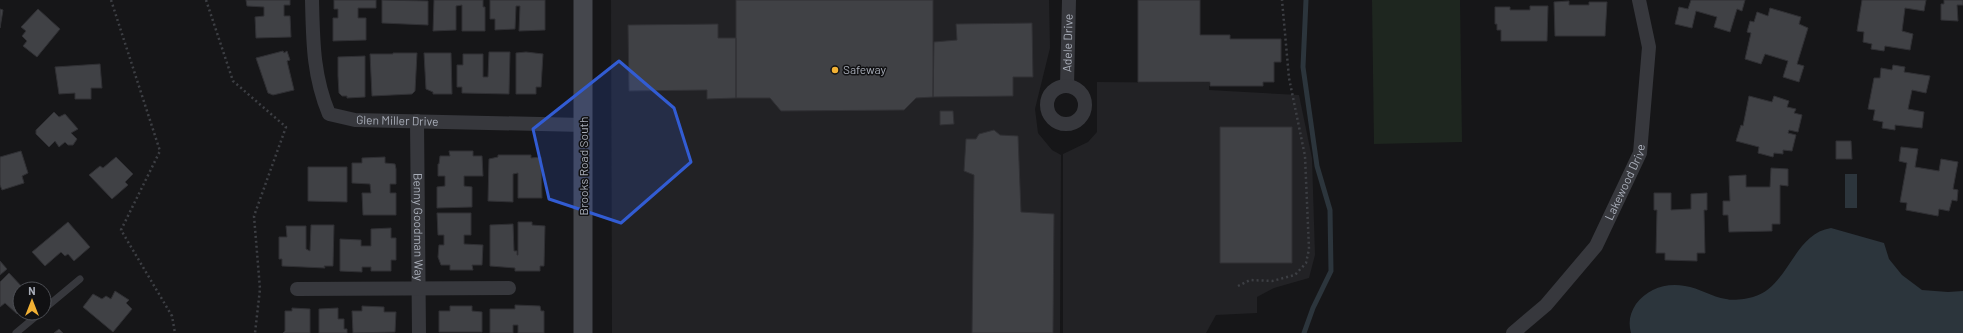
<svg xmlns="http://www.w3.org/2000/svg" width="1963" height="333" viewBox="0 0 1963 333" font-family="Barlow,sans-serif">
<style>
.built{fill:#222225}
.green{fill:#1e261f}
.water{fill:#2c353c}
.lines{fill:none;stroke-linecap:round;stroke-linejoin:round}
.stream{stroke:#2c353c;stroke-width:5}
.building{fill:#404145;stroke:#303034}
.path{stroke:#3d3f44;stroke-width:2.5;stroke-dasharray:2 3;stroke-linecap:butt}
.lane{stroke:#37383d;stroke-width:7}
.street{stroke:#37383d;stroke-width:14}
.secondary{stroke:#45474d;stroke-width:19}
.marked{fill:#325cd3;fill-opacity:0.2;stroke:#325cd3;stroke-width:3;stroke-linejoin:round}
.poi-dot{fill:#f2b134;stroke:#111113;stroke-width:1.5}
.labels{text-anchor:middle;stroke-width:3;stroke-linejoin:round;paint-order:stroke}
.street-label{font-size:12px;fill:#a8adb8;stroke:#111113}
.poi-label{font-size:12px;fill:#a8adb8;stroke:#111113;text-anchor:start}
</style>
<rect width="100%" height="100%" fill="#161618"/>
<path class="built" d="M611,0h438l1,48 -15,61 3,24 14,17 9,5 -1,178h-448z
M1097,82l112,1v7l90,5 13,63 3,97 -6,23 -35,10 -17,9v16l-41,2 -10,18h-143v-179l25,-12 9,-10z"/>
<path class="green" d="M1372,0h88l2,142 -88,2z"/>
<path class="water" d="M1845,174h12v34h-12z
M1831,228l53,15 5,16 13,16 20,15 26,2 15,-1v42h-332c-3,-11 -1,-20 5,-29 11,-15 30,-22 49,-18 14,2 27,11 41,13 7,2 20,0 27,-2 36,-10 40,-63 78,-69z"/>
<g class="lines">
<path class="stream" d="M1304,333l9,-25 18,-37 -1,-61 -13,-44 -14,-99 3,-67"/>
</g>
<path class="building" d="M246,0h44v5h-6v11h6l1,21 -35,1 -1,-21 9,-1v-9l-17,-1z
M334,0h42v8h-18v10h8v22l-33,1v-23h5v-9h-4z
M382,0l46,1v24l-46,-2z
M434,0h49v7h2v24h-23v-26l-6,1v24l-23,1z
M490,0h55v30l-26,1 1,-25h-4l-1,23 -20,1v-11h-5z
M736,0h197v97l-17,1 -12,12 -123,1 -11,-13h-34z
M1138,0h62v35h30v4h51v23h-7v20h-11v4h-53v-4h-72z
M1691,0h54l-3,11 -5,-2 -7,23 -16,-5 3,-10 -21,-6 -4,17 -17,-4 4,-17 9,2z
M1862,0h64l-2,11 -19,-3 -3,23 11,3 -3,16 -25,-4 -1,5 -13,-2 1,-5 -9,-2 1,-10 -7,-1z
M1944,0h19v5h-6l1,16 -17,-1v-16h3z
M1569,1v4h20v-3h18l-2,34h-50l-1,-34z
M1530,6h18l-1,35h-46v-11h-4v-6h-2v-17h15v3h20z
M1770,8l31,9 -2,7 9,4 -11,36 7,2 -5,16 -16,-5 5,-16 -23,-7 -4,10 -16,-5 6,-26 -4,-1 3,-11 4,1 3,-10 11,4z
M0,9l3,1 -3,18z
M38,9l22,20 -23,28 -14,-11 4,-5 -5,-5 4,-5 -5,-4z
M1032,23l1,54h-20v19l-80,1 1,-55 23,-2 -1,-16z
M718,24v14h18v60l-29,1v-9l-78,1 -1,-66z
M283,51l1,2 3,-2 3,9 -3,1 7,29 -21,5 -5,-2 -12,-35z
M489,52h21l-1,42 -47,-1v-6h-5v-22h6v-11h20v23h5z
M526,52l17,2 -2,33h-5v7h-20v-41z
M393,53h24l-2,38 -3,3 -40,2 -2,-42h23z
M424,53h27l1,41h-19v-2l-7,-3z
M365,56v41l-18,1v-2h-5l-3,-3 -1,-17v-19z
M100,64l2,24h-11v11h-16v-6l-16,1 -4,-27z
M1893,65l12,2 -1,5 26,4 -4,17 -14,-3 -4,19 16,3 -2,16 -27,-3v5l-13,-2 1,-6 -10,-2 2,-10 -7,-1 6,-31h6l1,-10 11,2z
M1749,96l23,6 2,-6 15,5 -2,6 9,2 -2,4 8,2 -4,17 -9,-2 -1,3 8,2 -4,16 -9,-1v4l-9,-1 -1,4 -15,-4 1,-6 -23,-6 5,-16 2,1z
M940,111h13l1,13 -14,1z
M54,112l5,5 6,-3 13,15 -7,4 6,6 -4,6h-5l-3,-3 -6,5 -4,-6 -6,6 -13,-13v-4z
M1220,127h72v136h-72z
M994,130l6,5 18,1 3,76 33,2 -1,119h-81l2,-158 -10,-4 2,-32h10l3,-5z
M1836,141h15l1,18h-16z
M1901,147l17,2 -3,18 24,4 2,-12 17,3 -5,27 5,1 -1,11 -5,-1 -3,11 -10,-2 -1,7 -32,-6 1,-7 -7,-1 7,-39 -8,-2z
M21,151l7,22 -6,3 2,7 -22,7 -2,-5v-28z
M449,151h24v5h9l1,20h-19v10l8,1v20l-35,1v-21l8,-1v-10h-7v-12h1l1,-8h10z
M498,155h33v3l10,-1 1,41h-24v-25l-5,1v28l-25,-1 1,-42 9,-2z
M116,157l17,17 -8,8 3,3 -16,14 -23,-24 11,-9 3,2z
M385,157v6l10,1 1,5v15h-6v9h6v22h-33l-1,-22h9l-1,-9 -18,-1v-20h10v-5z
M308,167h39v35l-39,-1z
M1771,168l17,1v17l-8,-1v39h-8v7l-43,1 -1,-17h-5v-14h7l-1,-25 17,-1v12h24z
M1654,193h17v17l20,-1v-15l16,-1v17h-3l1,43h-8v8l-32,-1v-7h-9l1,-43h-3z
M437,213h34v22h-7v9l19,1 -1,20h-10l1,5h-23v-5h-9l-3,-8 1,-12h5v-10h-6z
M68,222l22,25 -16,14 -6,-7 -3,2 -4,-4 -16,14 -13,-14z
M518,222h14v3l13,1 -1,40h-4v5h-25v-3l-25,-2v-41l23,-1 1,27h3v4h1z
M311,225h23l-1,41h-9l1,2 -43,-2v-7h-3v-22h8l-1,-11h20v23l4,2z
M391,228v10h5v22h-5v11h-20v-4h-9v5l-22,-1v-32l21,1v6h10v-17z
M0,261l7,8 -7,6z
M9,273l15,16h-4v21l-3,4 -12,-11 -5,4v-25z
M115,291l14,9 -3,3 6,6 -19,23 -30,-25 10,-13 9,5 4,-3 5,3z
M515,305l25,1 1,5h3v22h-26v-8h-5v8h-23v-24h25z
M362,306l22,1v5h12l-1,20 -42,1 -1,-22h10z
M450,306h22v5l10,1v20h-43v-21h11z
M292,308l18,1v24h-27l2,-2v-20h7z
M338,308v11h6v10h3v4h-28v-24z
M59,329l4,4h-9z"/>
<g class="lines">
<path class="path" d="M111,0l49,151 -39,79 51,86 3,17
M206,0l27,81 53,46 -32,89 6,73 -5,44
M1238,286l12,-6 22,1 23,-6 11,-12 3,-14 -4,-93 -16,-78 -7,-78"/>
<path class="lane" d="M44,309l36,-30
M16,333l24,-20"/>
<g class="street">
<path id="s1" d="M312,0c1,41 1,76 17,114l26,6 229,5"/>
<path id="s2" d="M1067,86l2,-86"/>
<circle cx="1066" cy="105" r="19"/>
<path id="s3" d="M417,121l2,212"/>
<path d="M297,289l212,-1"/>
<path id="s4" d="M1513,333l33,-28 50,-59 44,-93 9,-106 -10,-47"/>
</g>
<path class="secondary" d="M583,0v333"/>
</g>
<path class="marked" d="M619,61l55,47 17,54 -70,61 -72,-24 -16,-70z"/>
<circle class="poi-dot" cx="835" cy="70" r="4"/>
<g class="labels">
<g class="street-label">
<text dy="4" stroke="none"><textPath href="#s2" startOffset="43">Adele Drive</textPath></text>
<text dy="4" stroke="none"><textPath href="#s1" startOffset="185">Glen Miller Drive</textPath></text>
<text transform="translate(584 166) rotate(-90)" y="4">Brooks Road South</text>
<text dy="4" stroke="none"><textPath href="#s4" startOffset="191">Lakewood Drive</textPath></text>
<text dy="4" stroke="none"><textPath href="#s3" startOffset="106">Benny Goodman Way</textPath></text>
</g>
<g class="poi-label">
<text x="843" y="74">Safeway</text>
</g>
</g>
<g transform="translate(32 301)"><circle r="19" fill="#111113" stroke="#4d4f55"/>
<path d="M0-3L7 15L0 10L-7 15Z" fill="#f2b134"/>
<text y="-6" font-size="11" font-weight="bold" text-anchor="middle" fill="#a8adb8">N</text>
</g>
</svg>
